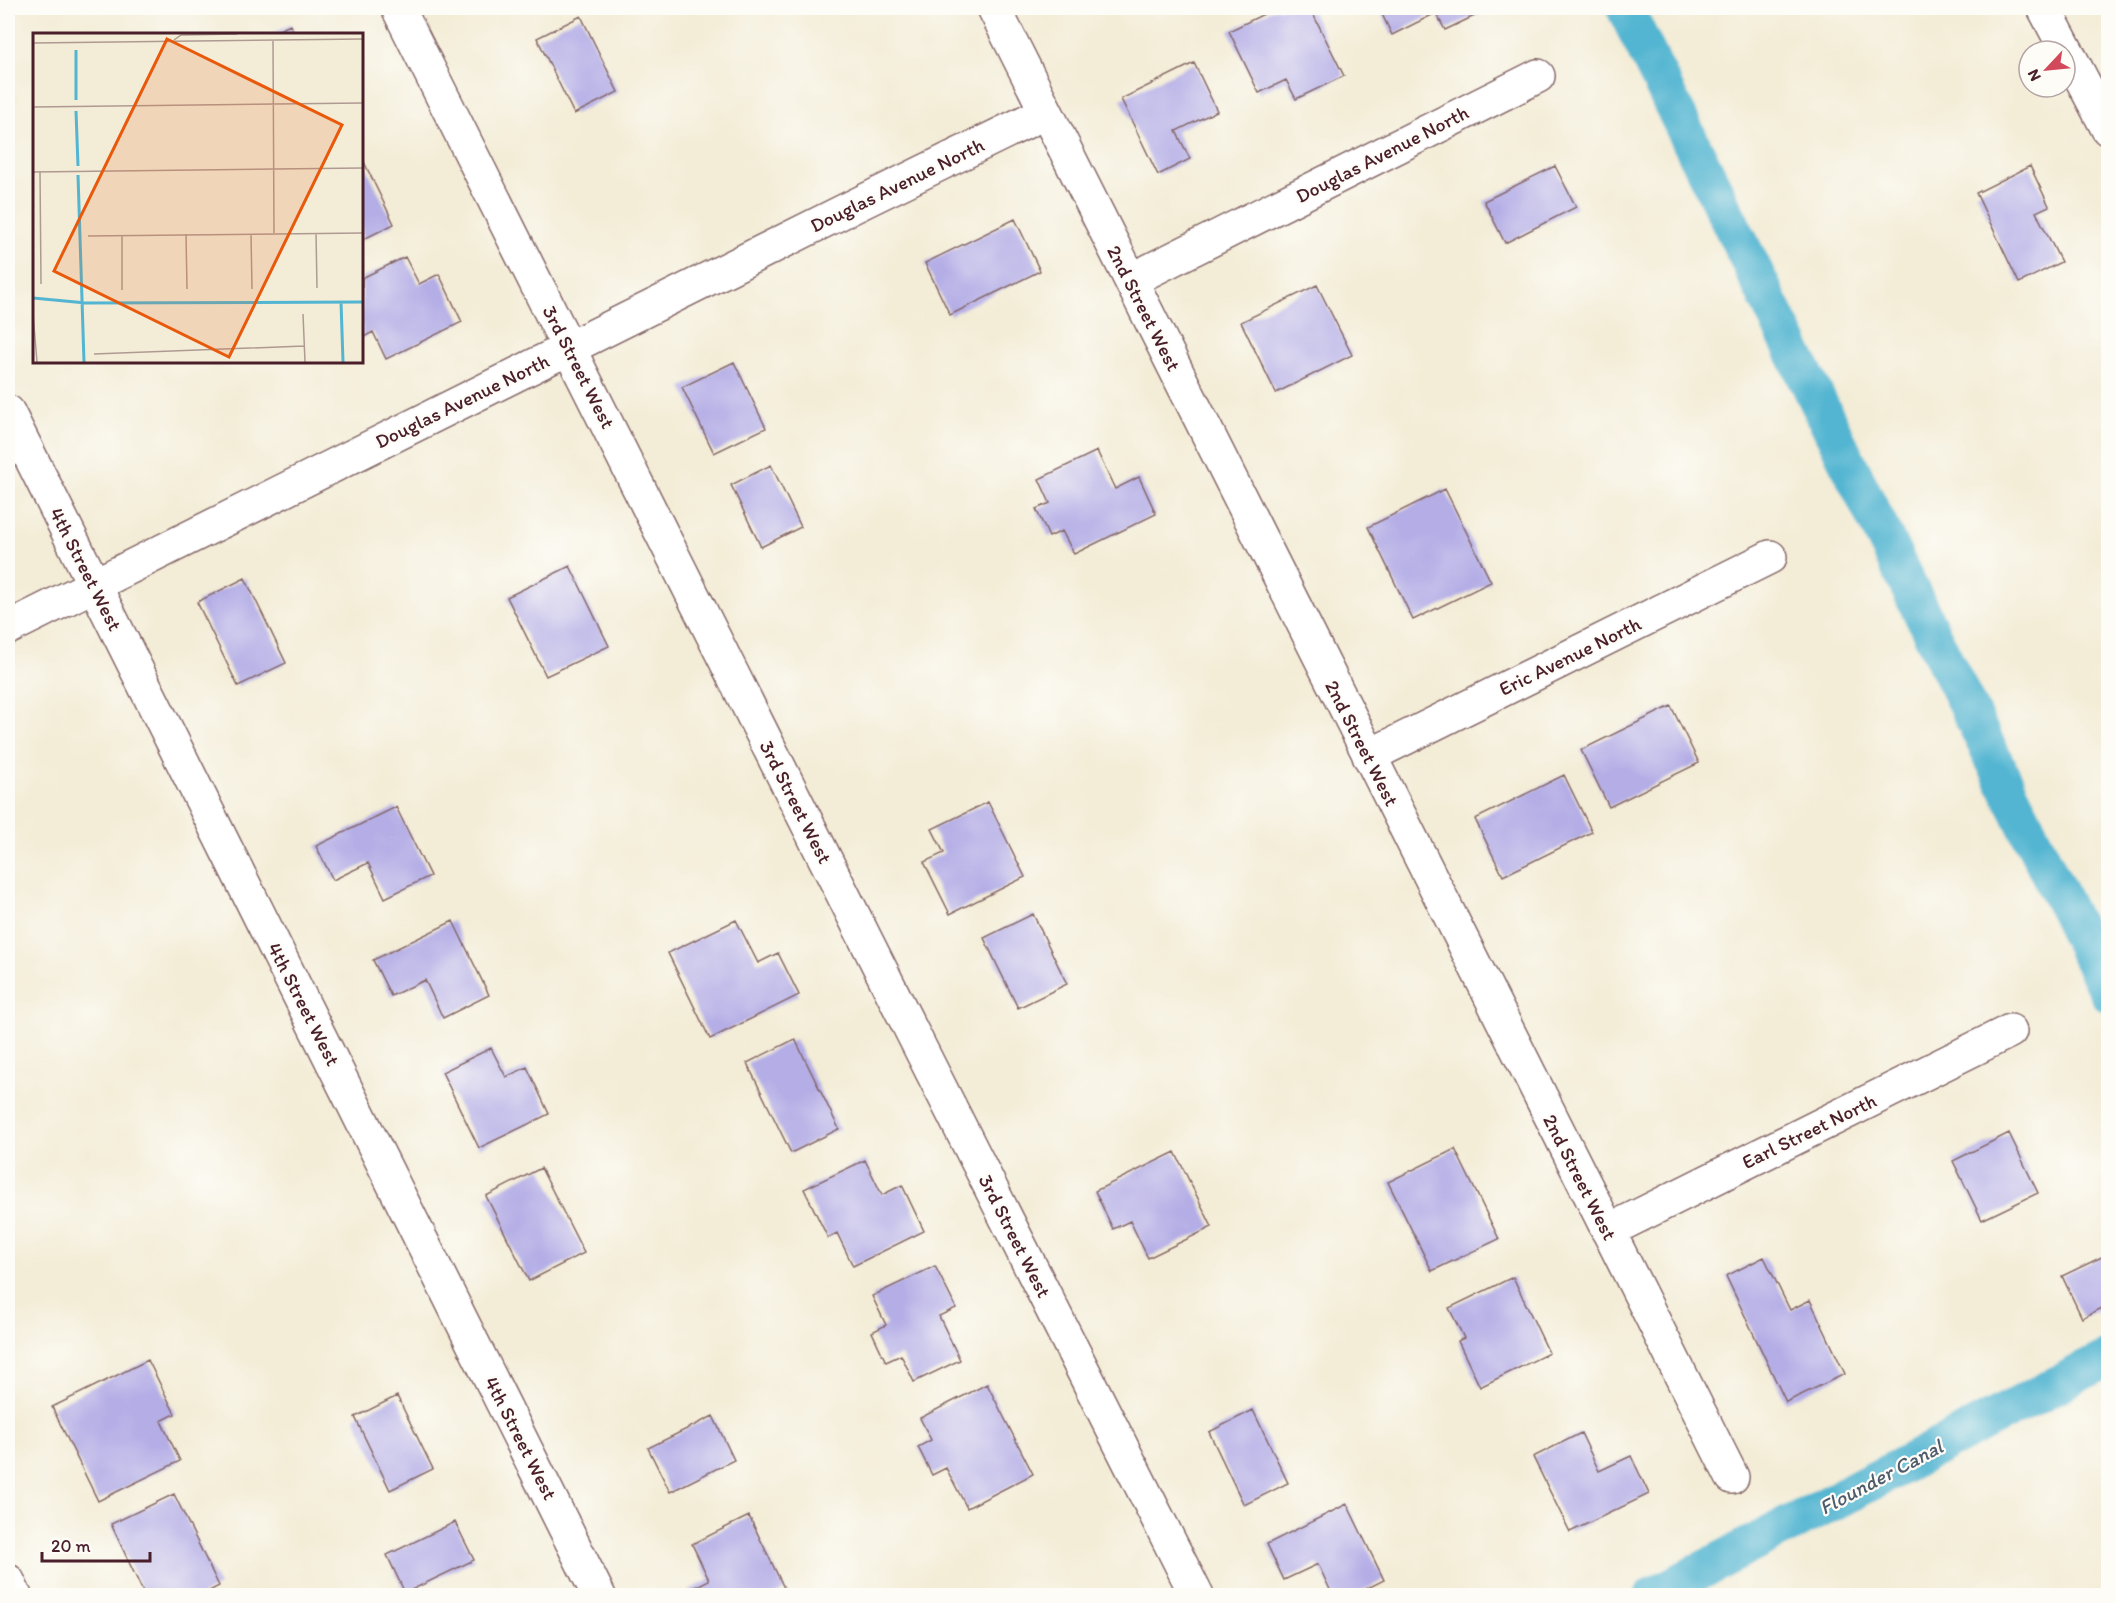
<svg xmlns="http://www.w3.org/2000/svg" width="2116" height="1603" viewBox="0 0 2116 1603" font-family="Itim,sans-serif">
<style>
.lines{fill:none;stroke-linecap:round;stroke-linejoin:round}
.canal{stroke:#52b5d1;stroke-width:38}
.building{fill:#b4ade6}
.minor-casing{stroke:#856767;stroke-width:36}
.secondary-casing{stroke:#856767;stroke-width:36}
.minor{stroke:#fff;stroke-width:33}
.secondary{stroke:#fff;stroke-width:33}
.labels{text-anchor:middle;stroke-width:4.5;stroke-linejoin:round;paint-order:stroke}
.street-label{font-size:20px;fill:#4a1f2b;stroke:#fdfcf7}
.water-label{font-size:21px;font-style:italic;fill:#4d5b6d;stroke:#fdfcf7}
.inset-river{fill:none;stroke:#52b5d1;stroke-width:3}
.inset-road{fill:none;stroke:#af9a92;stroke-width:1.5}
.view{fill:#e8590c;fill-opacity:0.15;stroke:#e8590c;stroke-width:3}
.inset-edge{fill:none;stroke:#4a1f2b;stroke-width:3}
</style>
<rect width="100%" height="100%" fill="#fdfcf7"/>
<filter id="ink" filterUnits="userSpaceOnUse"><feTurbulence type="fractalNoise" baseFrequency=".0167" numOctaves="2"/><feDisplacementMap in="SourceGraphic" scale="12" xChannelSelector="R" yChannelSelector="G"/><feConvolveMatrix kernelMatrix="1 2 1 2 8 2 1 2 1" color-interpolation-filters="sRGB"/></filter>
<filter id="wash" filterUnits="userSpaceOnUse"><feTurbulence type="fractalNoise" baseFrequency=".008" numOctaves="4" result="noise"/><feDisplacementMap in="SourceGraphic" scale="24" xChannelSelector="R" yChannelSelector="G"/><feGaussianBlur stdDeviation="1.35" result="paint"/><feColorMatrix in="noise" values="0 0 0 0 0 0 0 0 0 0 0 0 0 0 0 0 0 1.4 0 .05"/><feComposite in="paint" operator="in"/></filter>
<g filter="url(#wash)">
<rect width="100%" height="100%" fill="#f3ecd6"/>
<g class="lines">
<path class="canal" d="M1625,8l483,985
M1653,1596l455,-238"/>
</g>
<g id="blocks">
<path class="building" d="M1276,8h34l34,68 -48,23 -10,-19 -27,13 -30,-62z
M1379,8h112l-46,22 -9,-17 -44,22z
M581,16l37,76 -44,22 -37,-76z
M290,25l5,9h-24z
M1194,63l23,48 -41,20 14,28 -32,16 -37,-76z
M362,158l32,66 -32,16z
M1555,166l21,41 -71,36 -21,-42z
M2030,166l19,40 -13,6 25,50 -42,21 -43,-90z
M1015,219l25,52 -90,44 -25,-52z
M405,257l14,27 20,-10 23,48 -76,37 -13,-27 -11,6v-60z
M1317,285l35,70 -76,38 -35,-71z
M734,362l32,66 -52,25 -32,-66z
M1097,451l18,38 24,-12 17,37 -82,40 -12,-23 -13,6 -13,-28 14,-6 -11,-24z
M771,465l30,62 -40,20 -30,-62z
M1445,489l46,93 -78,38 -45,-93z
M570,566l39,80 -63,30 -39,-79z
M245,578l41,85 -48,23 -41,-84z
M1671,706l28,57 -90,44 -28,-57z
M1564,775l28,57 -89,44 -28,-57z
M988,802l37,75 -75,37 -26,-52 20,-9 -12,-24z
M396,807l34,69 -45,22 -17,-35 -35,17 -17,-34z
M1033,914l34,70 -49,24 -34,-70z
M736,920l22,43 20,-10 21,42 -89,44 -42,-86z
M453,921l36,74 -46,23 -18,-38 -34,16 -18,-36z
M795,1039l44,90 -48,24 -44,-90z
M491,1048l15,29 21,-10 22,47 -70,34 -37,-76z
M2009,1133l29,60 -56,27 -29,-59z
M1455,1149l44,90 -67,32 -44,-89z
M1175,1152l37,75 -64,31 -18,-37 -17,8 -18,-38z
M865,1160l17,35 20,-10 22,46 -71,35 -16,-33 -9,5 -24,-49z
M541,1168l43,85 -55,28 -43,-85z
M2108,1254v51l-26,13 -20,-42z
M1764,1257l26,53 20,-10 35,74 -59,28 -60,-126z
M935,1266l21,42 -17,8 21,44 -46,22 -13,-27 -15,7 -14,-30 14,-7 -14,-29z
M1513,1277l36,76 -69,34 -22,-46 6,-3 -15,-30z
M148,1360l27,54 -14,7 19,40 -82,40 -46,-94z
M987,1384l46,90 -66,34 -21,-40 -14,7 -14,-28 13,-7 -11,-22z
M397,1396l36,73 -43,21 -35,-73z
M1253,1410l35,73 -44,22 -35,-73z
M713,1416l21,44 -64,32 -22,-44z
M1581,1433l18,38 32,-15 18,38 -79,38 -37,-75z
M174,1494l45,92 -19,10h-55l-34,-72z
M1347,1504l37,76 -32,16h-19l-15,-32 -34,16 -17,-36z
M749,1516l36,74 -12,6h-82l-2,-6 20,-10 -17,-36z
M455,1522l19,38 -69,33 -18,-38z"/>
</g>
</g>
<g filter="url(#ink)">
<use href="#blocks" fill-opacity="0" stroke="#856767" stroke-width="1.5"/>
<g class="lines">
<defs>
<path id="minor" d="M398,8l515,1026 284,562
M994,8l738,1469
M2044,8l64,121
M1131,280l407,-204
M8,412l591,1184
M8,628l838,-418 200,-98
M1369,756l401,-199
M1608,1231l402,-200"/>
<path id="secondary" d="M8,1581l7,15"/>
</defs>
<use href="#minor" class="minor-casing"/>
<use href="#secondary" class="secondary-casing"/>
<use href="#minor" class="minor"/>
<use href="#secondary" class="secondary"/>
</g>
</g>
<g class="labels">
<g class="street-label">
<text transform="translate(1382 154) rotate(-27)" y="7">Douglas Avenue North</text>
<text transform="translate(897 185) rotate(-26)" y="7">Douglas Avenue North</text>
<text transform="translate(1144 308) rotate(63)" y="7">2nd Street West</text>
<text transform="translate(579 367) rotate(63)" y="7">3rd Street West</text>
<text transform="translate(462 401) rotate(-26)" y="7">Douglas Avenue North</text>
<text transform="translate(86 569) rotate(63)" y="7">4th Street West</text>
<text transform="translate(1570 656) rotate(-26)" y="7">Eric Avenue North</text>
<text transform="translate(1362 743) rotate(63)" y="7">2nd Street West</text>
<text transform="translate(796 802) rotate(63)" y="7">3rd Street West</text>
<text transform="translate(304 1004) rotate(63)" y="7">4th Street West</text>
<text transform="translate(1809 1131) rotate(-26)" y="7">Earl Street North</text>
<text transform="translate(1580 1177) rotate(63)" y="7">2nd Street West</text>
<text transform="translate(1015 1236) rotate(63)" y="7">3rd Street West</text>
<text transform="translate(521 1438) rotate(63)" y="7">4th Street West</text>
</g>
<g class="water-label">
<text transform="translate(1881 1477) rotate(-28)" y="7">Flounder Canal</text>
</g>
</g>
<g transform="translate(33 33)">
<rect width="330" height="330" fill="#f3ecd6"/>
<path class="inset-river" d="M43,67v-50M43,78l2,55M45,142l6,187M0,265l53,5 277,-1M308,269l2,60"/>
<path class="inset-road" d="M141,7l7,-5 56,-1M240,7l1,193M0,10l330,-4M0,74l330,-4M7,138l1,113M0,139l330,-4M283,200l1,55M153,201l1,55M218,201l1,55M89,202v55M55,203l275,-3M0,281l4,48M270,281l2,48M61,321l210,-8"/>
<path class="view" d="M134,6l175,86 -113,232 -175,-86z"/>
<rect width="330" height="330" class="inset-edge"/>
</g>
<rect width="2116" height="1603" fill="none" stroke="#fdfcf7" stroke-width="30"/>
<g transform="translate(2047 69) rotate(244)"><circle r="28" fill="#fdfcf7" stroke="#b5a4a5" stroke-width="1.5"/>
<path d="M0-4.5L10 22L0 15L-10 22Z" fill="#d1495b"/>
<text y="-9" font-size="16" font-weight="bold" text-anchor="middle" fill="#4a1f2b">N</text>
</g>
<path d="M42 1552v9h108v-9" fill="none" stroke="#4a1f2b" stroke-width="3"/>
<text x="51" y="1552" font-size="18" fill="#4a1f2b" stroke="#fdfcf7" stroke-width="4.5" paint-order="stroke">20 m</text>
</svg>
